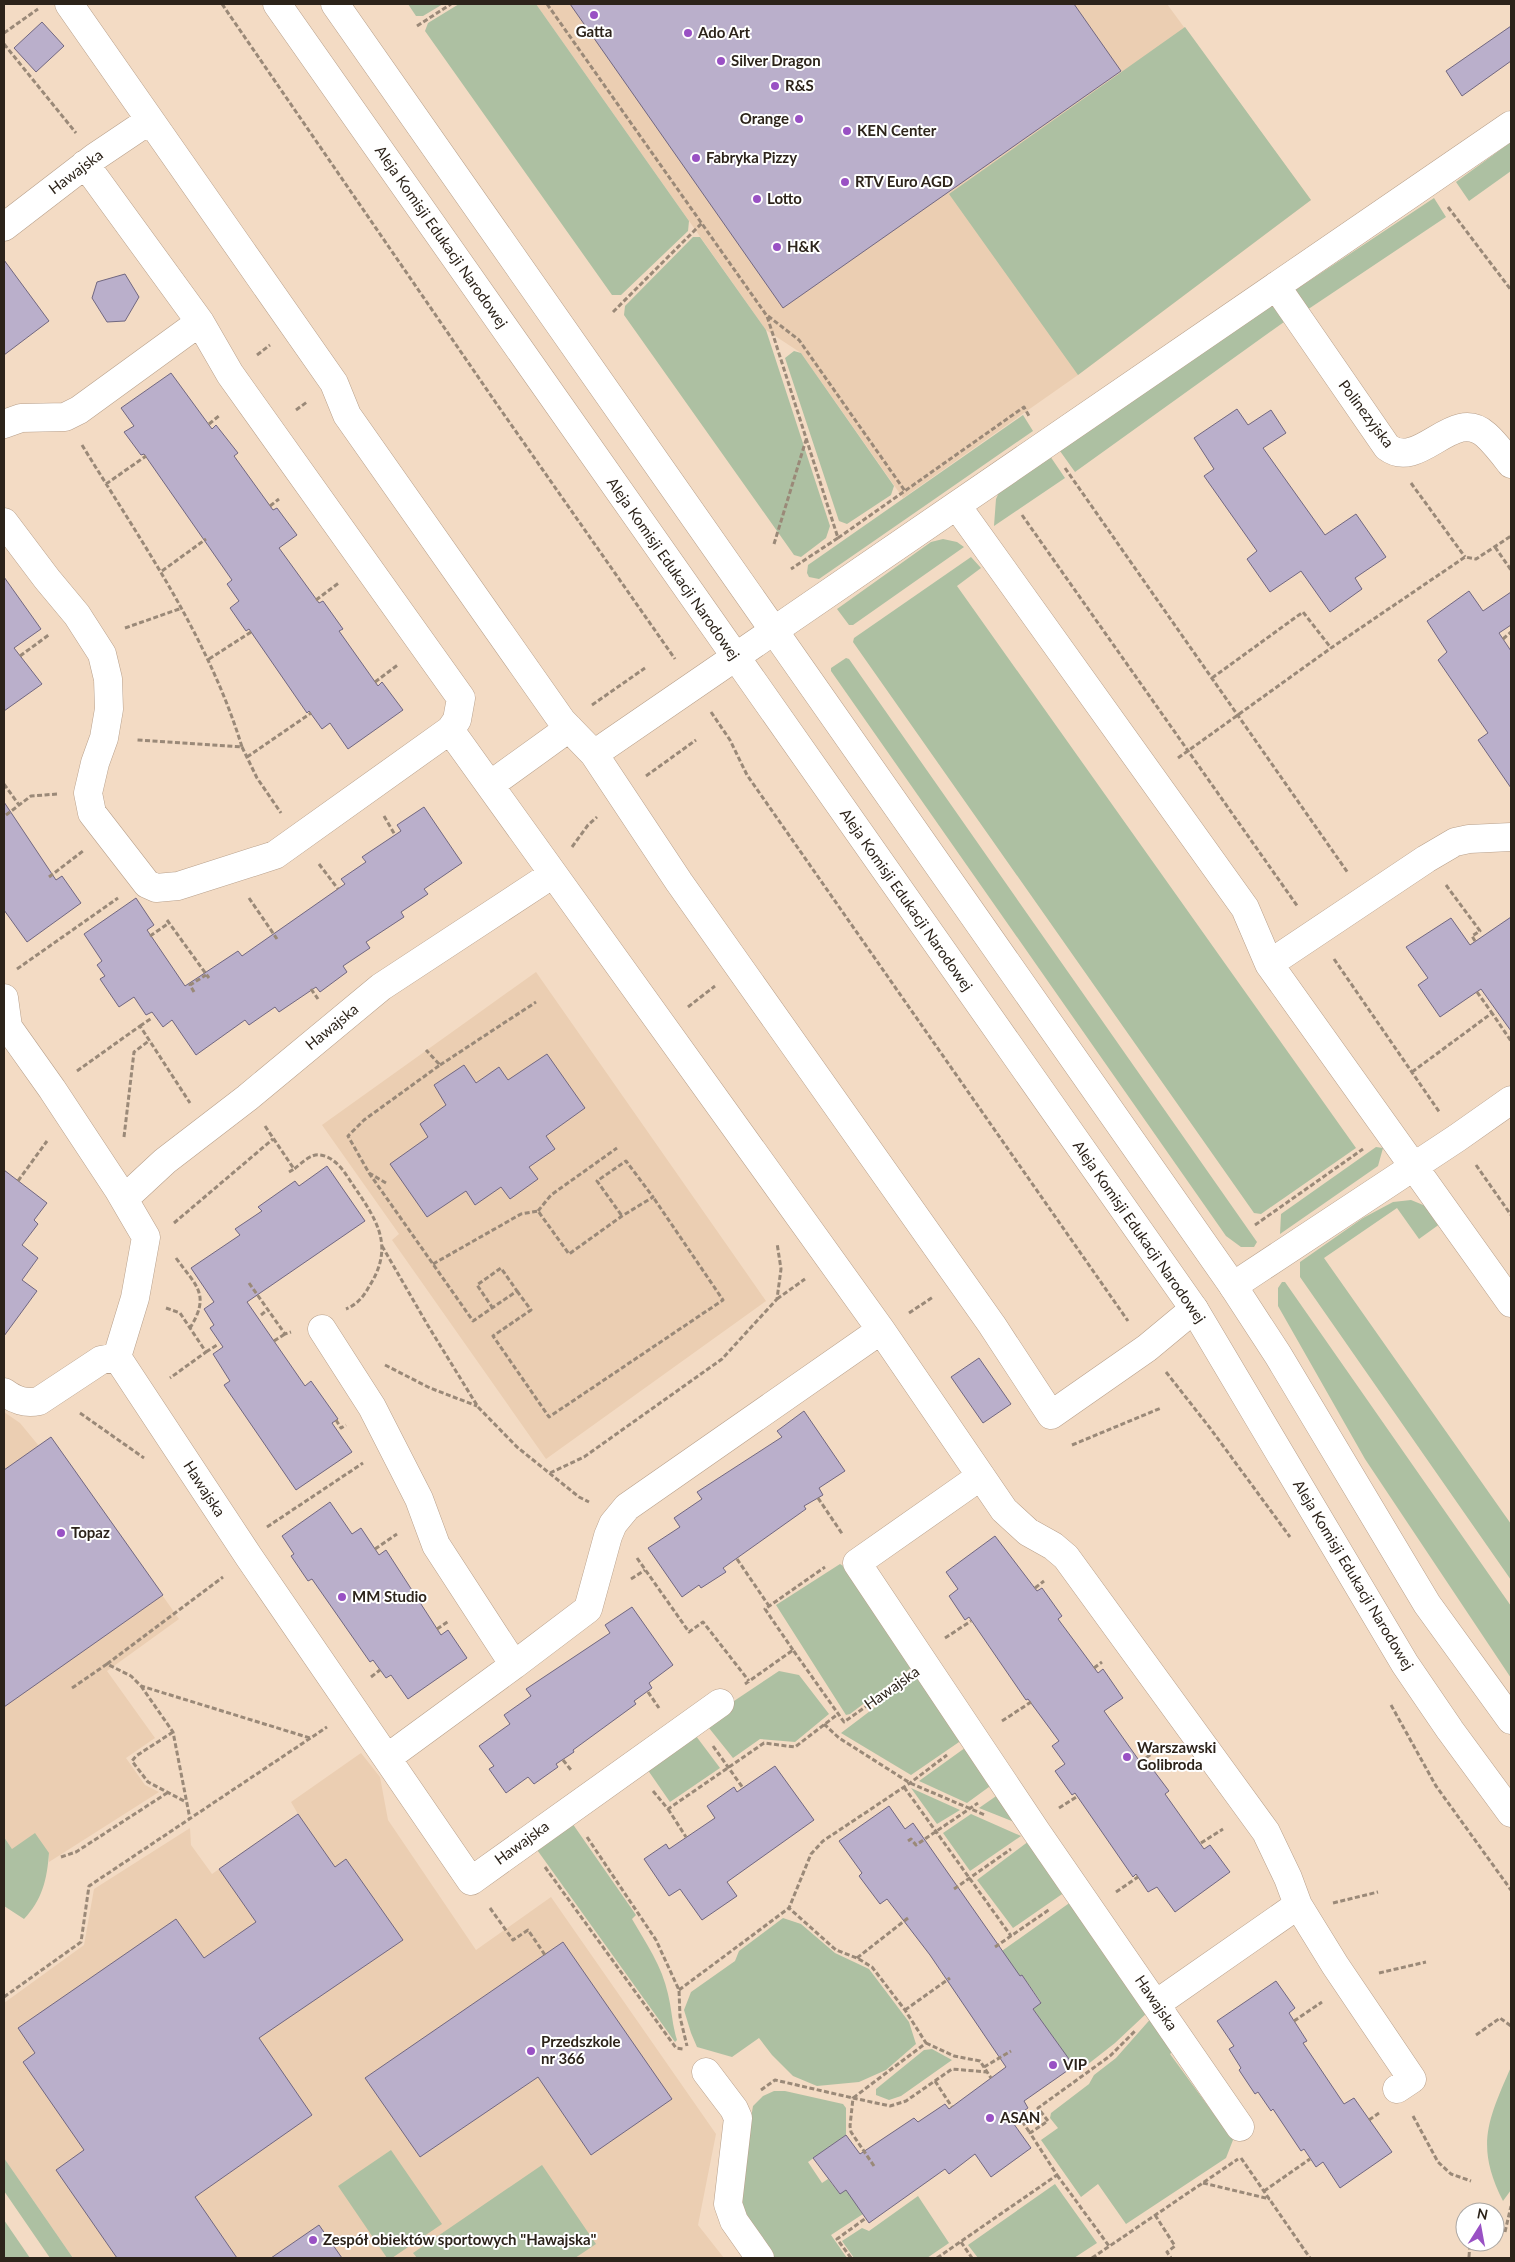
<svg xmlns="http://www.w3.org/2000/svg" width="1515" height="2262" viewBox="0 0 1515 2262" font-family="Lato,sans-serif">
<style>
.built{fill:#ebceb2}
.green{fill:#adc0a2}
.building{fill:#baafcb;stroke:#716780}
.lines{fill:none;stroke-linecap:round;stroke-linejoin:round}
.minor-casing{stroke:#b8a08b;stroke-width:29}
.secondary-casing{stroke:#b8a08b;stroke-width:29}
.path{stroke:#9a8978;stroke-width:3;stroke-dasharray:5 2.5;stroke-linecap:butt}
.minor{stroke:#fff;stroke-width:28}
.secondary{stroke:#fff;stroke-width:28}
.poi-dot{fill:#9951c4;stroke:#fff;stroke-width:2}
.labels{text-anchor:middle;stroke-width:4;stroke-linejoin:round;paint-order:stroke}
.poi-label{font-size:15px;font-weight:bold;fill:#2c231a;stroke:#fff;text-anchor:start}
.street-label{font-size:15px;fill:#2c231a;stroke:#fff}
</style>
<rect width="100%" height="100%" fill="#f3dbc4"/>
<path class="built" d="M536,4h631l144,196 -233,175 -175,123 -102,-145 -35,-23z
M536,972l230,329 -220,158 -154,-219 7,-6 -77,-109z
M4,1412l16,11 19,23 12,-9 128,182 -72,52 48,67 -29,20 19,27 14,7 -110,70v-9l-37,-4 -8,-12z
M361,1753l19,24 8,43 88,130 75,-53 165,237 -18,91 26,33h-651l-69,-100v-155l80,-58 10,-56 96,-61 1,17 21,29 86,-60 -7,-12z"/>
<path class="green" d="M408,4h35l-20,12h-7z
M459,4h77l153,217 -1,10 -67,64h-9l-187,-264 3,-8z
M1185,27l126,173 -233,175 -129,-181z
M1511,142v29l-42,30 -13,-19z
M1434,198l12,19 -139,93 -13,-19z
M693,237h7l66,93 64,196 -4,12 -25,19 -7,-2 -170,-240 1,-9z
M1271,303l13,19 -209,150 -15,-21z
M794,351l7,2 93,133 -3,9 -44,29 -8,-3 -54,-163z
M1023,415l10,16 -214,148 -10,-2 -2,-4 1,-8z
M1050,456l15,22 -71,48 2,-27 4,-9z
M943,539l14,3 7,5 -111,78h-4l-12,-16 94,-67z
M971,557l10,11 -24,18 399,562 -95,66 -7,-1 -401,-571 1,-4z
M846,658l3,1 408,583 -3,5h-13l-15,-11 -395,-565v-3z
M1376,1147l7,1 -5,18 -98,68 1,-20z
M1411,1200l22,9 11,12 -25,18 -22,-31 -73,50 187,266v56l-211,-303v-15l63,-44 30,-16z
M1282,1282h3l226,324v72l-146,-219 -87,-153v-18z
M840,1564l13,8 62,93 -65,49 -4,1 -70,-110z
M779,1671l20,4 30,39 -34,28 -35,-3 -27,19 -28,-35 8,-8z
M919,1674l43,66 -51,35 -70,-42z
M693,1732l27,36 -50,34 -25,-36z
M969,1745l24,39 -26,19 -48,-22z
M911,1788l49,22 -23,14z
M1002,1792l25,35 -48,-19z
M971,1814l50,22 -51,35 -27,-38z
M570,1820l66,95 -4,4c14,24 30,47 36,75 4,16 4,31 9,46l-2,2 -140,-195z
M35,1833l14,20c-2,27 -7,47 -25,66l-20,-13v-69l8,12z
M1029,1841l39,49 -55,38 -36,-48z
M1075,1899l73,113 -33,31 -37,29 -45,-63 8,-7 -19,-27 -5,4 -18,-26z
M783,1918l18,6 34,29 34,16 40,53 7,22 -30,26 -27,12 -42,4 -24,-10 -21,-21 -13,-17 -27,19 -35,-10 -6,-14 -7,-23 7,-18 44,-31 4,-10z
M1154,2015l24,32 -8,7 63,86 -7,18 -100,66 -28,-40 -17,13 -40,-57 17,-12 -8,-10 1,-5 38,-29 5,-9 22,-17z
M932,2049l20,11 -51,36 -12,4 -13,-5v-6l48,-39z
M1511,2067v123l-8,11c-28,-55 -15,-81 8,-134z
M774,2091h11l58,13 3,4v27l-38,27 14,21 6,-4 12,15 8,-7 11,16 -2,2 6,9 -32,21 16,23h-74l-37,-54 17,-98 10,-10z
M391,2150l51,74 -50,34h-5l-49,-72z
M4,2158l69,100h-23l-46,-67z
M542,2165l54,79 -21,14h-158l-4,-5z
M1055,2184l42,59 -23,15h-96l-10,-13z
M918,2196l31,47 -22,15h-73l-12,-17 20,-13 7,3z
M4,2220l26,38h-26z"/>
<path class="building" d="M570,4h504l47,67 -338,237z
M42,22l22,24 -28,26 -22,-24z
M1511,26v35l-49,35 -16,-25z
M4,260l45,61 -45,34z
M125,274l14,23 -14,24 -18,1 -15,-24 5,-16z
M171,373l41,56 4,-4 22,28 -4,3 39,54 4,-2 20,27 -18,13 40,55 4,-2 20,28 -4,2 39,55 4,-4 21,28 -55,39 -18,-26 -8,6 -13,-18 -2,2 -58,-84 -3,2 -16,-23 9,-7 -12,-17 5,-4 -88,-126 -3,1 -17,-23 10,-6 -13,-18z
M1237,409l11,16 23,-15 15,23 -23,15 62,87 31,-21 30,43 -31,21 7,11 -32,23 -29,-41 -31,21 -23,-33 10,-8 -53,-75 10,-7 -20,-31z
M4,577l37,52 -27,19 28,36 -38,27z
M1469,591l14,20 28,-19v33l-12,8 12,18v137l-33,-48 10,-7 -50,-73 9,-8 -20,-31z
M4,802l52,78 6,-4 19,27 -54,39 -23,-32z
M424,807l38,56 -38,26 4,5 -27,18 3,5 -38,25 4,6 -27,18 4,6 -27,20 -4,-5 -37,25 -4,-5 -26,18 -4,-5 -49,35 -24,-35 -9,7 -11,-15 -6,3 -12,-18 -15,10 -19,-28 5,-3 -8,-11 5,-4 -18,-27 52,-36 18,27 -7,5 38,56 53,-35 4,5 103,-72 -4,-5 25,-17 -4,-5 39,-26 -4,-6z
M1511,917v114l-30,-42 -41,28 -22,-32 10,-7 -22,-31 45,-29 19,27z
M547,1054l38,54 -39,28 9,13 -26,18 9,12 -28,20 -9,-12 -26,18 -9,-14 -39,26 -37,-53 38,-27 -8,-13 26,-19 -12,-20 30,-20 12,18 23,-16 9,13z
M327,1166l38,55 -118,81 58,84 6,-5 27,38 -6,4 20,29 -56,38 -72,-105 6,-4 -17,-27 10,-7 -13,-19 4,-3 -10,-16 10,-7 -23,-34 49,-33 -5,-6 27,-18 -4,-4 37,-26 4,5z
M4,1170l43,33 -13,17 4,4 -16,21 16,13 -16,22 15,11 -33,45z
M979,1358l32,46 -28,19 -32,-46z
M804,1411l41,60 -26,17 4,7 -19,11 2,3 -83,59 3,4 -25,16 -2,-3 -17,12 -34,-49 32,-21 -6,-9 28,-19 -5,-7 85,-55 -5,-6z
M51,1437l112,158 -159,112v-237z
M330,1502l22,32 9,-6 18,27 7,-5 55,85 7,-5 19,28 -59,41 -17,-24 -5,3 -13,-18 -3,2 -58,-83 -4,2 -17,-25 3,-2 -12,-18z
M995,1536l42,55 5,-3 20,28 -4,3 40,54 5,-4 20,29 -19,13 39,55 5,-3 21,28 -4,3 39,55 6,-4 20,27 -55,40 -18,-25 -9,5 -12,-18 -3,3 -58,-84 -3,2 -17,-24 10,-7 -13,-18 7,-5 -31,-42 -2,1 -57,-83 -4,3 -16,-24 9,-7 -12,-17z
M632,1607l41,58 -24,18 3,5 -18,13 2,3 -63,46 1,2 -18,12 2,3 -24,17 -6,-7 -22,16 -17,-24 5,-3 -15,-20 31,-22 -6,-9 27,-19 -5,-7 84,-56 -5,-8z
M775,1766l39,54 -87,62 10,14 -35,24 -22,-31 -11,7 -25,-37 22,-15 3,5 46,-31 -8,-12 27,-19 3,5z
M889,1806l16,23 8,-6 107,153 2,-1 19,28 -8,6 41,57 -50,35 4,7 -17,12 20,28 -40,29 -16,-23 -26,20 -4,-5 -76,54 -23,-33 -6,4 -27,-36 33,-23 14,19 54,-36 4,4 27,-18 4,5 57,-42 -76,-112 -43,-56 -7,5 -21,-28 3,-3 -23,-32z
M298,1814l37,53 11,-8 57,81 -144,98 53,77 -117,82 42,61h-120l-61,-88 28,-20 -61,-88 12,-9 -17,-25 158,-109 28,39 52,-36 -37,-53z
M563,1942l109,157 -81,56 -53,-78 -118,80 -55,-79z
M1276,1981l19,27 -6,5 18,28 -4,2 41,61 10,-6 38,54 -52,36 -17,-26 -7,5 -12,-18 -3,2 -28,-42 -2,2 -13,-19 -3,2 -16,-24 2,-2 -12,-19 5,-3 -17,-25z
M319,2225l23,33h-71z"/>
<g class="lines">
<defs>
<path id="minor" d="M69,4l265,379 13,32 215,306 32,33 85,128 313,443 59,90 96,-67 47,-39
M4,227l91,-70 55,-37
M1276,286l111,161c33,25 66,-42 99,-12 9,8 18,20 25,29
M4,424l17,-6 44,-1 14,-7 121,-88
M957,506l288,402 24,56 242,339
M4,522l43,57 30,36 25,39 6,25 1,30 -5,29 -9,25 -7,30 4,20 55,71 9,4 22,-2 97,-31 175,-125 7,-10 4,-22 -231,-324 -30,-52 -115,-158
M450,730l431,600 123,180 24,22 25,14 13,11 200,275 22,46 10,27 37,60 77,114 -15,10
M594,754l917,-629
M490,785l79,-57
M1269,964l157,-105 29,-17 14,-3 42,-2
M4,998l4,29 44,62 66,100 28,48 -11,61 -18,59 132,200 222,324 249,-178
M124,1199l41,-38 82,-63 134,-111 172,-113
M1233,1286l224,-148 54,-38
M322,1329l50,78 47,92 17,46 78,120 74,-56 20,-73 5,-12 14,-17 254,-177
M4,1392c11,8 21,12 35,9l62,-41 16,-3
M981,1476l-124,87 179,268 204,296
M387,1758l127,-93
M1156,2004l142,-99
M706,2072l28,37 4,9 -10,86 6,17 26,37"/>
<path id="secondary" d="M277,4l917,1305 211,355 45,66 61,83
M335,4l898,1282 45,69 149,249 84,116"/>
</defs>
<use href="#minor" class="minor-casing"/>
<use href="#secondary" class="secondary-casing"/>
<path class="path" d="M222,4l274,399 179,256
M547,4l220,312 71,222 -47,31
M417,26l34,-22
M4,33l34,-24
M4,44l72,89
M1448,207l63,83
M613,312l89,-89
M768,316l31,24 106,151
M257,355l13,-10
M296,410l11,-8
M209,424l11,-9
M82,445c60,98 126,191 160,302l-105,-7
M1065,468l283,405
M1411,483l54,74
M106,484l40,-28
M270,506l9,-7
M1022,515l276,392
M838,538l186,-131 5,9
M774,544l32,-104
M1495,547l16,23
M162,571l44,-32
M316,600l24,-18
M125,628l57,-20
M1503,639l8,-7
M20,656l30,-22
M209,659l42,-27
M1212,678l91,-66 28,36
M375,682l24,-18
M592,705l53,-37
M711,712l19,28 17,35 381,546
M242,747l15,31 24,35
M247,757l64,-44
M1178,758l153,-110 134,-91 11,2 35,-23
M646,776l50,-36
M4,784l15,21
M6,815l25,-19 26,-2
M384,816l11,19
M572,847l16,-22 9,-8
M319,864l19,25
M49,877l34,-26
M1446,885l34,46 -8,5 3,5
M249,898l28,41
M167,920l42,58
M150,936l19,-13
M1334,959l106,154
M17,969l101,-71
M311,989l7,10
M194,992l-4,-7 16,-10
M1477,992l15,21
M688,1007l27,-21
M140,1026l12,-8
M440,1065l96,-63
M77,1071l63,-45 50,77
M1412,1072l80,-59 19,28
M265,1126l29,43c7,-5 17,-16 26,-14 16,2 25,18 33,30 23,34 42,60 17,100 -6,11 -12,19 -24,24
M124,1137l10,-85 16,-12
M1476,1165l35,50
M289,1172l5,-3
M369,1173l104,148 44,-30 -16,-23 -24,17 15,22
M18,1181l29,-40
M386,1183l-17,-10 -21,-37 16,-16 76,-55 -14,-15
M538,1211l13,-16 66,-47
M174,1223l99,-84
M1255,1225l108,-76
M382,1246l45,78 51,83 39,40 62,50 10,5
M176,1258c20,28 35,36 14,70
M433,1264l88,-50 17,-3 31,43 53,-38 31,-19 -27,-36 -29,20 25,35
M249,1283l36,51 6,-2
M517,1291l14,19 -38,26 56,81 174,-117 -70,-103
M777,1299l28,-20
M166,1308l14,5 26,39 -36,26
M909,1313l24,-16
M261,1315l6,-5
M274,1341l11,-7
M206,1352l11,-7
M385,1365l45,23 47,18
M1166,1372l44,56 80,109
M80,1413l64,45
M336,1420l5,8 5,-3
M1072,1445l89,-37
M550,1473l34,-16 138,-98 55,-60 4,-30 -4,-26
M818,1498l25,37
M267,1527l96,-64
M375,1549l22,-15
M637,1558l52,74 14,-10 46,59
M737,1559l32,47
M631,1579l14,-9
M1035,1588l9,-7
M437,1629l12,-8
M945,1638l26,-17
M793,1650l-28,-41 60,-42
M107,1664l116,-87
M1094,1668l8,-6
M371,1677l9,-7
M745,1684l48,-34 51,72 54,-38
M141,1686l32,46 17,87
M72,1688l35,-24 24,12 10,10 169,52
M648,1692l11,16
M1391,1705l45,81 75,104
M1002,1721l29,-19
M824,1724l15,14 71,45 75,32
M173,1732l-37,24 -4,5 16,21 38,20
M713,1746l30,42
M563,1760l8,10
M1140,1762l24,-17
M904,1787l107,149
M653,1791l15,18 96,-66 31,4 43,-33
M1059,1808l19,-12
M668,1809l18,28
M587,1837l69,103 23,50 1,27 7,29
M908,1841l3,-2 5,6 62,-42
M1201,1843l22,-14
M61,1857l15,-5 91,-59
M545,1867l131,181 7,1
M954,1889l57,-40
M1116,1892l22,-15
M1333,1903l45,-11
M490,1908l23,32 15,-10 17,25
M995,1947l55,-38
M857,1958l51,-40
M1379,1973l47,-11
M679,1990l110,-82 22,-54 12,-13 87,-58 37,-28
M4,1997l77,-55 8,-56 238,-159
M905,2010l45,-32
M1294,2021l28,-19
M1476,2035l24,-17 11,8
M926,2043l28,13 26,5 11,17
M984,2067l27,-16
M935,2081l17,26
M761,2090l14,-10 78,18 73,-55 -21,-33 -33,-43 -15,-9 -21,-8 -47,-42
M1018,2115l12,18
M1413,2116l25,46 13,12 20,7
M1369,2120l10,-7
M1241,2158l69,100
M874,2166l-23,-34 -1,-6 3,-28 37,8 16,-5 46,-32 35,3
M1057,2175l52,71
M1203,2183l67,16
M1264,2191l46,-32
M1155,2215l20,31 -8,6 4,6
M1505,2232l6,-26
M961,2242l11,16
M1469,2257l1,-15
M851,2258l-14,-19 29,-21
M937,2258l120,-83 -27,-42 18,-12 -10,-13 72,-52 26,-26
M1092,2258l146,-99"/>
<use href="#minor" class="minor"/>
<use href="#secondary" class="secondary"/>
</g>
<g class="poi-dot">
<circle cx="594" cy="15" r="5"/>
<circle cx="688" cy="33" r="5"/>
<circle cx="721" cy="61" r="5"/>
<circle cx="775" cy="86" r="5"/>
<circle cx="799" cy="119" r="5"/>
<circle cx="847" cy="131" r="5"/>
<circle cx="696" cy="158" r="5"/>
<circle cx="845" cy="182" r="5"/>
<circle cx="757" cy="199" r="5"/>
<circle cx="777" cy="247" r="5"/>
<circle cx="61" cy="1533" r="5"/>
<circle cx="342" cy="1597" r="5"/>
<circle cx="1127" cy="1757" r="5"/>
<circle cx="531" cy="2051" r="5"/>
<circle cx="1053" cy="2065" r="5"/>
<circle cx="990" cy="2118" r="5"/>
<circle cx="313" cy="2240" r="5"/>
</g>
<g class="labels">
<g class="poi-label">
<text x="594" y="37" text-anchor="middle">Gatta</text>
<text x="698" y="38">Ado Art</text>
<text x="731" y="66">Silver Dragon</text>
<text x="785" y="91">R&amp;S</text>
<text x="789" y="124" text-anchor="end">Orange</text>
<text x="857" y="136">KEN Center</text>
<text x="706" y="163">Fabryka Pizzy</text>
<text x="855" y="187">RTV Euro AGD</text>
<text x="767" y="204">Lotto</text>
<text x="787" y="252">H&amp;K</text>
<text x="71" y="1538">Topaz</text>
<text x="352" y="1602">MM Studio</text>
<text x="1137" y="1753">Warszawski<tspan x="1137" dy="17">Golibroda</tspan></text>
<text x="541" y="2047">Przedszkole<tspan x="541" dy="17">nr 366</tspan></text>
<text x="1063" y="2070">VIP</text>
<text x="1000" y="2123">ASAN</text>
<text x="323" y="2245">Zespół obiektów sportowych "Hawajska"</text>
</g>
<g class="street-label">
<text transform="translate(76 172) rotate(-37)" y="5">Hawajska</text>
<text transform="translate(441 237) rotate(55)" y="5">Aleja Komisji Edukacji Narodowej</text>
<text transform="translate(1366 414) rotate(53)" y="5">Polinezyjska</text>
<text transform="translate(673 569) rotate(55)" y="5">Aleja Komisji Edukacji Narodowej</text>
<text transform="translate(906 900) rotate(55)" y="5">Aleja Komisji Edukacji Narodowej</text>
<text transform="translate(332 1027) rotate(-39)" y="5">Hawajska</text>
<text transform="translate(1139 1232) rotate(55)" y="5">Aleja Komisji Edukacji Narodowej</text>
<text transform="translate(204 1489) rotate(57)" y="5">Hawajska</text>
<text transform="translate(1353 1575) rotate(59)" y="5">Aleja Komisji Edukacji Narodowej</text>
<text transform="translate(892 1688) rotate(-35)" y="5">Hawajska</text>
<text transform="translate(522 1843) rotate(-36)" y="5">Hawajska</text>
<text transform="translate(1156 2003) rotate(56)" y="5">Hawajska</text>
</g>
</g>
<rect width="1515" height="2262" fill="none" stroke="#2c231a" stroke-width="10"/>
<g transform="translate(1480 2227) rotate(11)"><circle r="24" fill="#ffffff" stroke="#aba7a3"/>
<path d="M0-4L9 19L0 12L-9 19Z" fill="#9951c4"/>
<text y="-8" font-size="14" font-weight="bold" text-anchor="middle" fill="#2c231a">N</text>
</g>
</svg>
